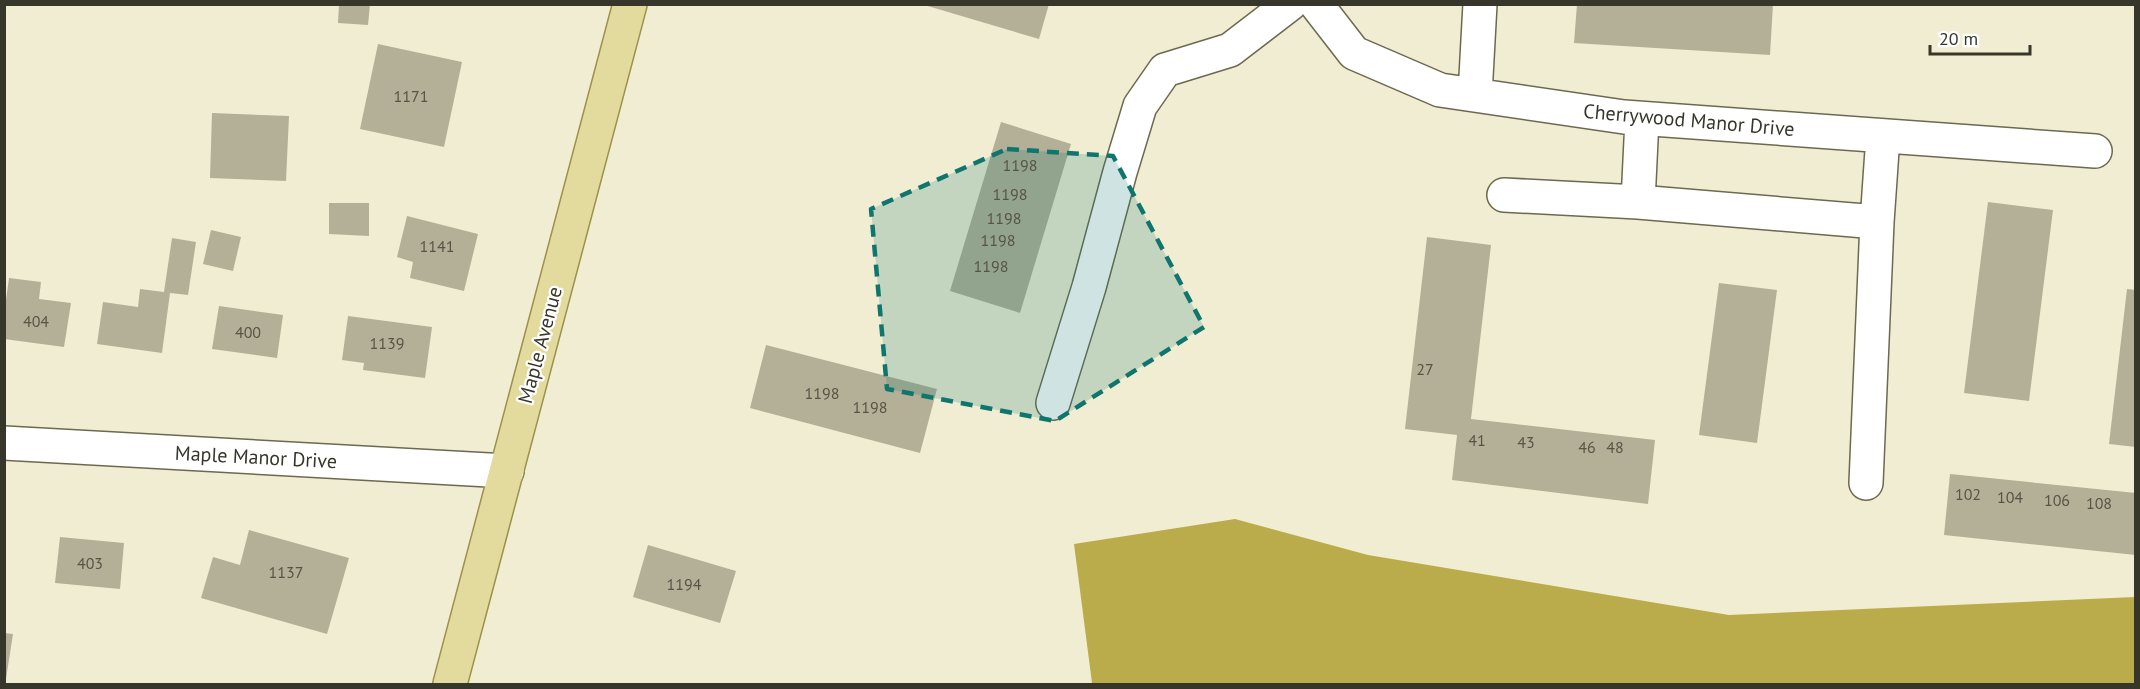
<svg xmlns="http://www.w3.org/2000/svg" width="2140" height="689" viewBox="0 0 2140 689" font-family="'PT Sans',sans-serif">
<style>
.forest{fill:#bbac4b}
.building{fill:#b4b097}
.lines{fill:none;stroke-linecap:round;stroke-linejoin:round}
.minor-casing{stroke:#6c6951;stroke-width:36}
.major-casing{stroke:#9b914b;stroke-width:36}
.minor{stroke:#fff;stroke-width:33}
.major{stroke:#e3da9d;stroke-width:33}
.marked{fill:#0f766e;fill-opacity:0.2;stroke:#0f766e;stroke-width:4.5;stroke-dasharray:12 8;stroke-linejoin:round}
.labels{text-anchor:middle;stroke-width:4.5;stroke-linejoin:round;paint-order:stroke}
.number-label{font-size:16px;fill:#565446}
.street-label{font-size:20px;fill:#37362b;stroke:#fff}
</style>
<rect width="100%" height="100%" fill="#f1edd2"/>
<path class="forest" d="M1235,519l133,36 361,60 406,-18v87h-1041l-2,-1 -18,-139z"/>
<path class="building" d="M339,4h31l-2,21 -30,-2z
M921,4h128l-10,35z
M1577,4h196l-3,51 -196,-12z
M378,44l84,18 -18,85 -84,-18z
M212,113l77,3 -3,65 -76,-3z
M1001,122l70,22 -51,169 -70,-22z
M1988,202l65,8 -24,191 -65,-8z
M329,203h40v33l-40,-2z
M407,216l71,18 -14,57 -54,-13 3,-16 -16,-5z
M211,230l30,7 -8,34 -30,-7z
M1427,237l64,8 -20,174 184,21 -7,64 -196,-24 5,-45 -52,-6z
M172,238l24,4 -8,53 -18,-2 -8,60 -65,-9 6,-42 35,5 2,-18 24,3z
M9,278l32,4 -2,17 32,4 -7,44 -60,-8v-39h2z
M1719,283l58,7 -20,153 -58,-8z
M2127,289l9,1v157l-27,-3z
M219,306l64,9 -6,43 -65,-9z
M348,316l84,11 -7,51 -62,-8 1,-7 -22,-3z
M766,345l171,44 -17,64 -170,-45z
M1950,474l186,19v62l-192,-20z
M249,530l100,28 -22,76 -126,-36 12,-41 27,8z
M60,537l64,6 -4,46 -65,-6z
M648,545l88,26 -16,52 -87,-26z
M4,633l9,1 -7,45h-2z"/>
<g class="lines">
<defs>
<path id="minor" d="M1316,4l38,49 86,37 184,27 471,34
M1475,95l5,-91
M1504,195l134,7 4,-83
M1638,202l239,20 -11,261
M1877,222l6,-86
M1053,403l36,-116 31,-115 20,-66 25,-36 65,-20 60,-46
M4,443l503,28"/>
<path id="major" d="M450,684l180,-680"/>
</defs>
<use href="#minor" class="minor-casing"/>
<use href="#major" class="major-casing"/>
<use href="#minor" class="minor"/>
<use href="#major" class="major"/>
</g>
<path class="marked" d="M1007,149l106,7 91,171 -149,94 -168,-32 -16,-180z"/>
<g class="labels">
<g class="number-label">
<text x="411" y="102">1171</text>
<text x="1020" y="171">1198</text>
<text x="1010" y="200">1198</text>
<text x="1004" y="224">1198</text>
<text x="998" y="246">1198</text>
<text x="437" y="252">1141</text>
<text x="991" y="272">1198</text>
<text x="36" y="327">404</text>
<text x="248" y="338">400</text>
<text x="387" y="349">1139</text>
<text x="1425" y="375">27</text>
<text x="822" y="399">1198</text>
<text x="870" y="413">1198</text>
<text x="1477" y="446">41</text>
<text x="1526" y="448">43</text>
<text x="1587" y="453">46</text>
<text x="1615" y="453">48</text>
<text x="1968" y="500">102</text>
<text x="2010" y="503">104</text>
<text x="2057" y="506">106</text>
<text x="2099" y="509">108</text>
<text x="90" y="569">403</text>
<text x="286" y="578">1137</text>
<text x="684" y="590">1194</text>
</g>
<g class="street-label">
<text transform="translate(1689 120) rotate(5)" y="7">Cherrywood Manor Drive</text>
<text transform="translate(540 345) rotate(-75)" y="7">Maple Avenue</text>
<text transform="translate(256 457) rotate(3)" y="7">Maple Manor Drive</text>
</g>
</g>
<rect width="2140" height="689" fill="none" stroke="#37362b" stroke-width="12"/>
<path d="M1930 45v9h100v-9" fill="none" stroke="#37362b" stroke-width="3"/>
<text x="1939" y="45" font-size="18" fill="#37362b" stroke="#ffffff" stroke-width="4.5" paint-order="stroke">20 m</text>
</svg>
